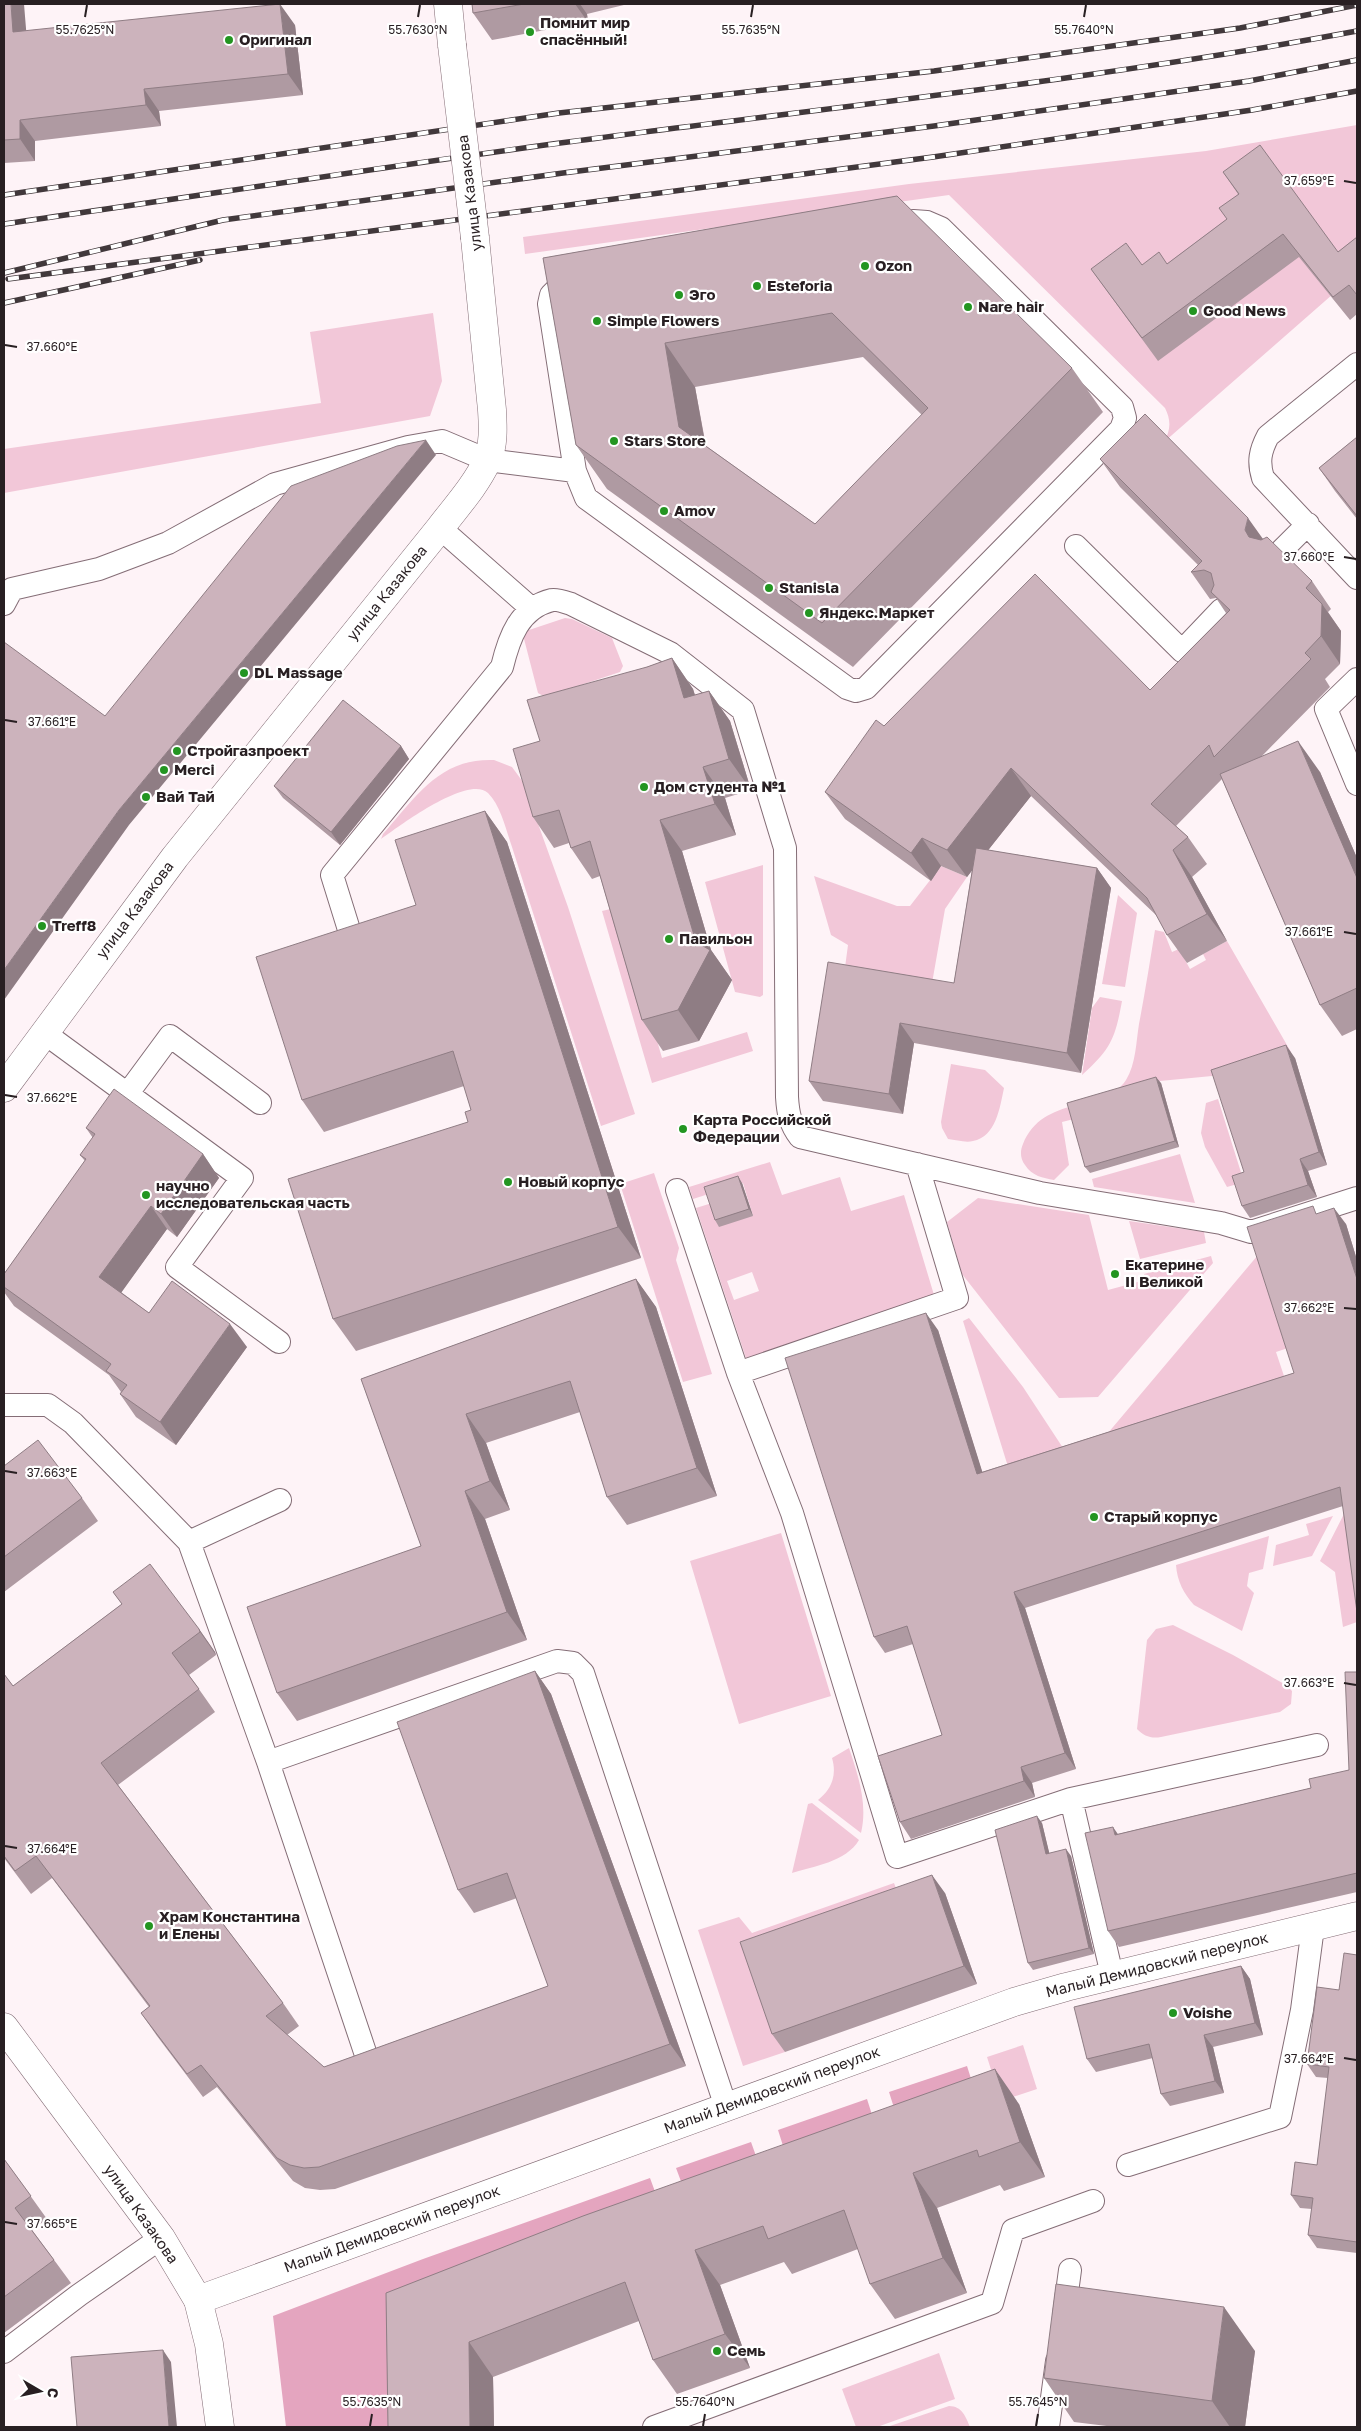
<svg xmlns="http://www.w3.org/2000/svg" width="1361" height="2431" viewBox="0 0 1361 2431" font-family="'Golos Text',sans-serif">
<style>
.green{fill:#f2c7d8;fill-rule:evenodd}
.forest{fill:#e4a5bf}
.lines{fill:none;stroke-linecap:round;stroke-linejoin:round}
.service-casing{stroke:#846d76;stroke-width:24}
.minor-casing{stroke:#846d76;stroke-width:29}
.tertiary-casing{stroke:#846d76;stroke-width:29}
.service{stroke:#fff;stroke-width:22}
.minor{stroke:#fff;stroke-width:28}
.tertiary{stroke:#fff;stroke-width:28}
.rail-casing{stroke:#41383b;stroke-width:5.5}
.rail{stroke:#fff;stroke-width:4;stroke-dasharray:11;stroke-linecap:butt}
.tertiary-bridge-casing{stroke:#846d76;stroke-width:29;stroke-linecap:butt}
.tertiary-bridge{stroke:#fff;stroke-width:28}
.wall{fill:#af9aa2;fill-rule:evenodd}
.shaded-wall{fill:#8f7d84}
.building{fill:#ccb3bc;stroke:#8f7d84;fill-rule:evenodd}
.ticks{fill:none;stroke:#281f22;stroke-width:2}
.poi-dot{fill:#239521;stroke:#fff;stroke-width:2}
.labels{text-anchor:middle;stroke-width:4.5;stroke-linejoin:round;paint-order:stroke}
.poi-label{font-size:15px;font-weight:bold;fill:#281f22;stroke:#fff;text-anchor:start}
.street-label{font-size:15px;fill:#281f22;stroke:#fff}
.ticks-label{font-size:12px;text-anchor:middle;fill:#281f22;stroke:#fff;stroke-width:4.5;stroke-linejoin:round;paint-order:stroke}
</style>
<rect width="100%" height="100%" fill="#fef3f7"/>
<path class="green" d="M1357,125v148l-193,169c7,-12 7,-22 1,-34l-216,-213 -424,59 -2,-17 386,-53 297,-33z
M433,313l9,68 -12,35 -426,77v-44l317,-46 -11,-71z
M565,618l7,1 40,19 11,28 -3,6 -75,25 -7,-4 -15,-58 3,-4z
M494,760l18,7 11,15 45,125 67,207 -34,12 -89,-279c-6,-17 -11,-41 -24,-54 -20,-19 -90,34 -107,46l2,-5c33,-37 56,-76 111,-74z
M763,865v130l-3,2 -25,-5 -30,-110z
M941,866l26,11 -22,32 -14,80 -87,-14 4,-30 -17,-10 -17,-59 83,30h13z
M1118,895l19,18 -12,74 -23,-3z
M619,907l43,151 85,-26 6,19 -101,32 -50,-172z
M1155,930l9,2 8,20 7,-3 11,20 16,-9 -3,-6 24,-13 64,111 -79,24 -52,5 -86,38 -12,3 7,43 -15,15c-11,-2 -22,-4 -29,-15 -5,-7 -5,-14 -2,-21 20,-50 82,-31 103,-64 10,-16 10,-38 13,-56 6,-31 11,-63 16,-94z
M1100,997l22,4c-7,38 -11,48 -40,74l10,-67z
M951,1064l34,6 19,18c-4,19 -8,49 -31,53 -7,2 -17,-1 -25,-2l-6,-11 -1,-6z
M1218,1099l26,83 -17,5 -22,-40 -4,-14 5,-30z
M1180,1154l15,49 -101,-16 -2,-8z
M770,1162l12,33 58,-18 11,34 53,-16 30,100 -136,48 -52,15 -50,-150 16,-5 41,13 -10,-33 -50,16 -4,-12zM752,1272l7,19 -25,9 -7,-19z
M654,1173l25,75 -3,12 36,114 -29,8 -63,-198z
M978,1198l111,17 19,75 37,-10 -1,-6 67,-18 2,7 -115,134 -39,1 -97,-124 -15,-52z
M1129,1221l75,11 2,11 -66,16z
M1258,1255l30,93 -12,4 10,30 -189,64z
M969,1318l54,69 42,64 -56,19 -46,-149z
M1345,1512l12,88v22l-14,5 -8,-55 -15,-11z
M1333,1516l-21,40 -39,10 3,-21 33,-10 -3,-11z
M781,1533l50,163 -92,28 -49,-163z
M1269,1536l-6,33 -14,4 -2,13 7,7 -12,38 -48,-26c-10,-11 -17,-24 -18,-40z
M1173,1625l60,30 53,30 6,6 -1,13 -11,8 -119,25c-10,2 -17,-1 -24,-8l10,-89 9,-11z
M849,1748c9,27 19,56 12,85l-43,-33c14,-11 19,-25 14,-42z
M812,1803l47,37c-13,22 -45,26 -67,33l16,-69z
M894,1883l9,24 -150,54 32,91 -42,14 -45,-136 41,-13 13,16z
M1023,2045l14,44 -36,12 -14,-44z
M939,2353l16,46 -78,28h-21l-14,-38z
M949,2406c13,0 17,11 21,21h-83z"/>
<path class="forest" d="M967,2066l12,38 -78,26 -12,-38z
M867,2099l13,41 -89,31 -13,-41z
M751,2142l14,39 -74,27 -15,-40z
M650,2178l18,49 -275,200h-107l-13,-111 150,-57z"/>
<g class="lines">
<defs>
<path id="service" d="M913,221l14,1 14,6 181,179 3,11 -4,11 -255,259 -10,3 -9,-3 -261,-190 -11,-27 -26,-167 2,-9 12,-12z
M1357,364l-89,72c-8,15 -10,26 -5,42l94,100
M440,528l92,81
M1076,546l106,105 39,-41
M1277,555l31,-31
M4,604l8,-15 87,-20 69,-26 107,-59 133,-37 34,-6 45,19 88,11
M1357,679l-31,30 31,75
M355,949l-23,-74 170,-208c7,-29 17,-59 50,-67 5,-1 13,2 19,4l99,49 73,57 42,138 2,249c1,16 3,27 13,40l240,56 181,30 30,9 106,-34
M43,1032l199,146 -65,89 102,75
M128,1093l42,-57 90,67
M677,1190l61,183 54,140 105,344 174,-58 246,-54
M738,1373l219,-75 -40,-134
M4,1405h44l25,18 116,119 79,220 97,290
M189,1542l91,-42
M268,1762l289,-101 16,2 10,10 143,434
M1071,1799l41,176
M1128,2165l152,-48 22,-107 11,-83
M1064,2315l6,-45
M4,2352l75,-57 82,-57
M654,2427l338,-124 21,-73 80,-29
M1048,2427l9,-66"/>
<path id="minor" d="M198,2300l816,-298 52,-15 291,-71"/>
<path id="tertiary" d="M448,4l4,41
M4,1088l171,-231 265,-329c16,-21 36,-43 47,-67 7,-16 6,-34 5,-51l-17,-172
M4,2027l157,211 37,62 11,44 11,83"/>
</defs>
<use href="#service" class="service-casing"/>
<use href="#minor" class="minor-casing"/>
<use href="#tertiary" class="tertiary-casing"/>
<use href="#service" class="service"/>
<use href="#minor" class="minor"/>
<use href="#tertiary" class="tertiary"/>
<defs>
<path id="rail" d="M4,195l555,-82 375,-42 306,-43 117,-23
M4,224c188,-27 376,-57 564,-82 263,-35 528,-62 789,-111
M4,273l219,-53 340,-47 371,-47 315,-45 108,-21
M8,279l925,-122 319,-47 105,-19
M4,303l196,-43"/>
</defs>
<use href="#rail" class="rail-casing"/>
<use href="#rail" class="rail"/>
<defs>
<path id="tertiary-bridge" d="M452,45l23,193"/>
</defs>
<use href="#tertiary-bridge" class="tertiary-bridge-casing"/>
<use href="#tertiary-bridge" class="tertiary-bridge"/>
</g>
<path class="wall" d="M4,4l22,27 269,-6 8,70 -144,16 2,15 -126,15v20l-31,2z
M472,4h156l-41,10 1,8 -96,18 -19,-27z
M1223,172l115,80 19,-15v77l-7,6 -51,-63 -141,104 -67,-92 51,-4 25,-1 60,-45 11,-25z
M897,196l175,172 31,44 -250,255 -246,-178 -31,-44 -33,-187zM863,357l59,58 -107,109 -109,-78 -11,-59z
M1357,437v82l-22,-28 -16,-23z
M1100,459l163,80 49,42 19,28 -3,3 13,19 -1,33 -15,15 5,8 -69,70 59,15 37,86v171l-15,7 -22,-31 -98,-226 -46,47 12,11 19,27 -15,13 35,64 -40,22 -20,-28 -10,-19 -126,-120 -43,54 109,18 14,20 -30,185 -167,-30 -11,71 -80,-13 -14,-20 145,-98 18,-113 -5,7 -26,-11 -10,15 -86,-62 -20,-27 59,-66 266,-36 76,-77 -10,-15 -6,1 -19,-27 7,-7 -78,-78z
M672,658l21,31 2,6 14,-4 21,30 21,69 -26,8 11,37 -54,16 29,99 21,30 -33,61 -36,10 -21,-31 -42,-144 -8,3 -21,-31 -2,-5 -15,5 -21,-31 7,-76 107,-74z
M401,746l8,13 -69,86 -57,-47 -9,-12z
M485,811l22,31 134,416 -285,93 -23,-32 135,-197 3,-12 -7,-24 -140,46 -22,-32 114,-195z
M1295,1058l32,107 -19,6 9,26 -67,21 -8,-12 2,-34z
M1161,1083l18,64 -89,26 -5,-6z
M86,1128l117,26 16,24 -42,59 -10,-8 -46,63 28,21 98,34 -71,98 -40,-28 -16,-23 1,-2 -12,-17 -95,-69 -10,-14v-18l81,-113 -5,-6 13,-17z
M742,1183l11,33 -34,11 -4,-7z
M1319,1213l27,11 11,36v352l-14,-106 -318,102 51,161 -44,14 3,14 -124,42 -11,-17 42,-87 -29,-91 -28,9 -11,-16 64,-307 44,142 312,-99z
M636,1279l20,28 61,189 -90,29 -20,-28 -27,-85 -94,31 24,67 -25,9 42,121 -230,81 -20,-28 144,-147 -60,-167z
M4,1466l78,32 16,23 -94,71z
M113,1592l86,37 16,23 1,3 -27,20 26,37 -97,73 165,218 16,23 -12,9 37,32 224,-81 -31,-88 -43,15 -16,-23 77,-219 16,23 135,372 -351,123 -15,1 -15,-2 -12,-7 -76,-94 -14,10 -46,-61 -16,-23 8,-6 -97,-129 -21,16 -27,-36v-184l9,12 109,-82z
M1357,1672v220l-238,55 -11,-16 10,-97 193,-46 38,-18z
M1042,1823l7,30 22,3 23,98 -61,16 -5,-7z
M945,1893l32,91 -192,68 -13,-18z
M1357,1955v298l-40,-5 -9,-13 4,-26 -12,-1 -9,-13 26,-30 11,-87 -12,-1 -9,-13 32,-74z
M1241,1966l9,13 13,56 -50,12 11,46 -54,13 -9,-12 -8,-36 -57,14 -9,-13z
M1019,2104l26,73 -41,14 -4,-6 -63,23 30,85 -72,26 -25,-35 -12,-35 -66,25 -8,-12 -64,23 30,83 -73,26 -24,-34 -14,-39 -146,56 1,50h-106l-2,-134z
M4,2159l43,60 -15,11 39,53 -67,50z
M1255,2351l-10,76h-130l-41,-5 -30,-44z"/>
<path class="shaded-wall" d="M11,4h13l4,49 -15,-21z
M280,4l15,21 8,70 -15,-21z
M575,4h5l7,10 1,8z
M144,89l15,22 2,15 -15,-21z
M20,120l15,21v20l-15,-22z
M665,343l30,44 15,84 -31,-44z
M426,440l10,15 -307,370 -125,175v-30l115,-160z
M1248,518l20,28 -19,-9 -4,-7z
M1322,604l19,27 -1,33 -19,-28z
M672,658l21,31 12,40 -21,-31z
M709,691l21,30 21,69 -22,-31z
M1298,741l22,31 37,86v20z
M401,746l8,13 -69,86 -9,-13z
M703,767l22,31 11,37 -21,-31z
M1011,768l20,28 -64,81 -20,-27z
M485,811l22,31 134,416 -23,-31z
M660,820l22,31 29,99 21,30 -33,61 -21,-31 18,-68z
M922,838l19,28 -10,15 -20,-28z
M1173,850l19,27 35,64 -20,-27z
M1097,868l14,20 -30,185 -14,-20z
M900,1023l14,20 -11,71 -14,-20z
M1286,1045l9,13 32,107 -8,-13z
M1156,1077l5,6 18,64 -4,-6z
M203,1154l16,24 -42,59 -16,-23z
M1300,1159l8,12 9,26 -9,-12z
M738,1176l4,7 11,33 -4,-7z
M151,1206l16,23 -51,71 -17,-23z
M1334,1208l12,16 11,36v19z
M636,1279l20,28 61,189 -20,-28z
M926,1313l12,17 50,160 -11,-16z
M230,1324l17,23 -71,98 -16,-23z
M466,1414l20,29 24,67 -20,-29z
M465,1491l20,28 42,121 -20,-28z
M1014,1592l11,16 51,161 -11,-16z
M199,1629l16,23 1,3 -16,-23z
M535,1671l16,23 135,372 -16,-22z
M1021,1767l11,16 3,14 -11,-16z
M1037,1816l5,7 9,37 -5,-6z
M1113,1827l11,16 -9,-8z
M1066,1849l5,7 23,98 -5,-6z
M932,1875l13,18 32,91 -13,-18z
M1241,1966l9,13 13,56 -8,-12z
M1204,2035l9,12 11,46 -9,-12z
M995,2069l24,35 26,73 -25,-35z
M913,2173l24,35 30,85 -24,-35z
M695,2250l25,35 30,83 -25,-34z
M1224,2307l31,44 -10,76h-15l-18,-26z
M469,2342l24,35 1,50h-24z
M163,2350l8,12 6,65h-8z"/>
<path class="building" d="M4,4h7l2,28 267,-28 8,70 -144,15 2,16 -126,15v19l-16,1z
M472,4h52l-51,9z
M1260,145l78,107 19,-15v58l-8,-10 -16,12 -50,-63 -141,104 -51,-69 35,-26 16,22 17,-13 8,12 60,-45 -8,-11 20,-14 -16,-22z
M897,196l175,172 -250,255 -246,-178 -33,-187zM832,313l96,95 -113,116 -136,-97 -14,-84z
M1145,414l103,104 -3,12 4,7 12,3 6,-3 45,44 -6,7 16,16 -1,32 -16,17 6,6 -97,98 -5,-12 -58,59 37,33 -15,13 34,64 -40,21 -20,-37 -136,-130 -64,82 -25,-12 -11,15 -86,-61 51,-72 8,6 151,-152 115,116 80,-80 -19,-18 3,-7 -3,-12 -7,-3 -13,2 11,-11 -102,-102z
M1357,437v79l-38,-48z
M426,440l-307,370 -115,160v-328l101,74 186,-230 106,-40z
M672,658l12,40 25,-7 20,68 -26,8 12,37 -55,16 36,122 14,8 -32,60 -36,10 -52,-179 -19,7 -12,-38 -26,7 -20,-68 27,-8 -13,-41 120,-33z
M343,700l58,46 -70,86 -57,-46z
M1298,741l59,137v110l-37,17 -100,-231z
M485,811l133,416 -285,92 -45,-140 180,-57 -3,-10 6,-2 -18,-59 -151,49 -46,-143 160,-52 -21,-65z
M976,848l121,20 -30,185 -167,-30 -11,71 -80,-13 19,-119 126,21z
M1286,1045l33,107 -19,7 8,26 -66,21 -10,-30 12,-4 -33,-102z
M1156,1077l19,64 -90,26 -18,-64z
M114,1089l89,65 -42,60 -10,-8 -52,71 50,36 23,-32 58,43 -70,98 -40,-28 7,-9 -21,-14 5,-7 -107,-77v-13l82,-115 -6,-4 15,-21 -9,-6z
M738,1176l11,33 -34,11 -11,-33z
M1313,1206l3,8 18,-6 23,71v333l-17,-125 -326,105 51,161 -44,14 3,14 -124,41 -22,-66 64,-21 -35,-109 -33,11 -89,-279 141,-45 51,161 317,-101 -47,-146z
M636,1279l61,189 -90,29 -37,-116 -104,33 24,67 -25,10 42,121 -230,81 -30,-86 174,-61 -60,-167z
M38,1440l44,58 -78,59v-91z
M150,1564l49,65 1,3 -28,21 27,36 -98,74 182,240 -17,13 58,51 224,-81 -41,-113 -49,17 -61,-168 138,-51 135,373 -351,123 -15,1 -14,-3 -13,-7 -76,-93 -14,9 -46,-61 9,-7 -114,-150 -21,15 -11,-15v-182l9,12 109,-82 -9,-12z
M1345,1672h12v201l-249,58 -23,-98 28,-6 2,8 196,-47 -2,-9 40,-9z
M1037,1816l9,38 20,-5 23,99 -61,15 -33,-133z
M932,1875l32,91 -192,68 -32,-92z
M1344,1953l13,2v287l-49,-7 5,-37 -22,-3 4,-33 22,3 12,-98 -22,-3 10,-77 22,3z
M1241,1966l14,57 -51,12 11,46 -54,13 -12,-50 -62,15 -13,-52z
M995,2069l25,73 -41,15 -2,-7 -64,23 30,85 -73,26 -26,-74 -76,29 -5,-13 -68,24 30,84 -72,26 -28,-78 -156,60 1,85h-82l-2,-134 197,-77z
M4,2159l27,37 -16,12 39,52 -50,37z
M1056,2284l168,23 -12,94 -168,-23z
M163,2350l6,77h-92l-6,-70z"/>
<path class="ticks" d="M85,17l2,-12M418,17l2,-12M751,17l2,-12M1084,17l2,-12M1344,181l12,2M5,345l12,2M1344,557l12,2M5,720l12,2M1344,932l12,2M5,1095l12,2M1344,1308l12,1M5,1471l12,2M1344,1683l12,2M5,1846l12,2M1344,2058l12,2M5,2222l12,2M370,2426l2,-12M703,2426l2,-12M1036,2426l2,-12"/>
<g class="poi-dot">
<circle cx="530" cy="32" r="5"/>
<circle cx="229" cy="40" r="5"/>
<circle cx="865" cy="266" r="5"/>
<circle cx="757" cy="286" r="5"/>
<circle cx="679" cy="295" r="5"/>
<circle cx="968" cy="307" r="5"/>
<circle cx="1193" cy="311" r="5"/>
<circle cx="597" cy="321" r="5"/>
<circle cx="614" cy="441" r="5"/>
<circle cx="664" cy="511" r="5"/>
<circle cx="769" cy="588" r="5"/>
<circle cx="809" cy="613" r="5"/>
<circle cx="244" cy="673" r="5"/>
<circle cx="177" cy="751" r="5"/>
<circle cx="164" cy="770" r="5"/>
<circle cx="644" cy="787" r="5"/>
<circle cx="146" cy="797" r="5"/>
<circle cx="42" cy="926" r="5"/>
<circle cx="669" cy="939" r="5"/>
<circle cx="683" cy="1129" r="5"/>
<circle cx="508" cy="1182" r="5"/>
<circle cx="146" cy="1195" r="5"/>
<circle cx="1115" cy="1274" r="5"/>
<circle cx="1094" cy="1517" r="5"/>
<circle cx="149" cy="1926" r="5"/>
<circle cx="1173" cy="2013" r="5"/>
<circle cx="717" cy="2351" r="5"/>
</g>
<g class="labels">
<g class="poi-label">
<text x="540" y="28">Помнит мир<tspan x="540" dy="17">спасённый!</tspan></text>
<text x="239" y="45">Оригинал</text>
<text x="875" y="271">Ozon</text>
<text x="767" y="291">Esteforia</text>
<text x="689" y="300">Эго</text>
<text x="978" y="312">Nare hair</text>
<text x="1203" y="316">Good News</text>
<text x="607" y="326">Simple Flowers</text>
<text x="624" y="446">Stars Store</text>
<text x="674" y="516">Amov</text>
<text x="779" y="593">Stanisla</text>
<text x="819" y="618">Яндекс.Маркет</text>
<text x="254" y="678">DL Massage</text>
<text x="187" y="756">Стройгазпроект</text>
<text x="174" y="775">Merci</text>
<text x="654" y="792">Дом студента №1</text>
<text x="156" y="802">Вай Тай</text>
<text x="52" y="931">Treff8</text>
<text x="679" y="944">Павильон</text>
<text x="693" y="1125">Карта Российской<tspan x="693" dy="17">Федерации</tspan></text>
<text x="518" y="1187">Новый корпус</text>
<text x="156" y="1191">научно<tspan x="156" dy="17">исследовательская часть</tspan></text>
<text x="1125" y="1270">Екатерине<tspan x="1125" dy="17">II Великой</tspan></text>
<text x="1104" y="1522">Старый корпуc</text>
<text x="159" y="1922">Храм Константина<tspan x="159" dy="17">и Елены</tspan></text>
<text x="1183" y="2018">Voishe</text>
<text x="727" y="2356">Семь</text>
</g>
<g class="street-label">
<text transform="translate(470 193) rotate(-97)" y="5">улица Казакова</text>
<text transform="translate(387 593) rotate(-51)" y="5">улица Казакова</text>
<text transform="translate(135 910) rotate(-53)" y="5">улица Казакова</text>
<text transform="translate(1157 1965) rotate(-14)" y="5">Малый Демидовский переулок</text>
<text transform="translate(772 2090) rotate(-20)" y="5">Малый Демидовский переулок</text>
<text transform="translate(141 2214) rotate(55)" y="5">улица Казакова</text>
<text transform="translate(392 2229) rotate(-20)" y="5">Малый Демидовский переулок</text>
</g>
</g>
<g class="ticks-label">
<text x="85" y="34">55.7625°N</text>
<text x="418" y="34">55.7630°N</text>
<text x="751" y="34">55.7635°N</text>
<text x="1084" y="34">55.7640°N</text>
<text x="1309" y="185">37.659°E</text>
<text x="52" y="351">37.660°E</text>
<text x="1309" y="561">37.660°E</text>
<text x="52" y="726">37.661°E</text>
<text x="1309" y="936">37.661°E</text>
<text x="52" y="1102">37.662°E</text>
<text x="1309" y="1312">37.662°E</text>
<text x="52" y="1477">37.663°E</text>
<text x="1309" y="1687">37.663°E</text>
<text x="52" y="1853">37.664°E</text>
<text x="1309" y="2063">37.664°E</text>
<text x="52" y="2228">37.665°E</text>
<text x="372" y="2406">55.7635°N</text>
<text x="705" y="2406">55.7640°N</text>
<text x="1038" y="2406">55.7645°N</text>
</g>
<rect width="1361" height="2431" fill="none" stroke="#281f22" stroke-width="10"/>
<g transform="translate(40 2391) rotate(99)" stroke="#ffffff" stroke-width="4" paint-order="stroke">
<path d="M0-4L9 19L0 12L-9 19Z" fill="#281f22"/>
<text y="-8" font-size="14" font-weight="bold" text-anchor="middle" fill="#281f22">С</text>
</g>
</svg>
